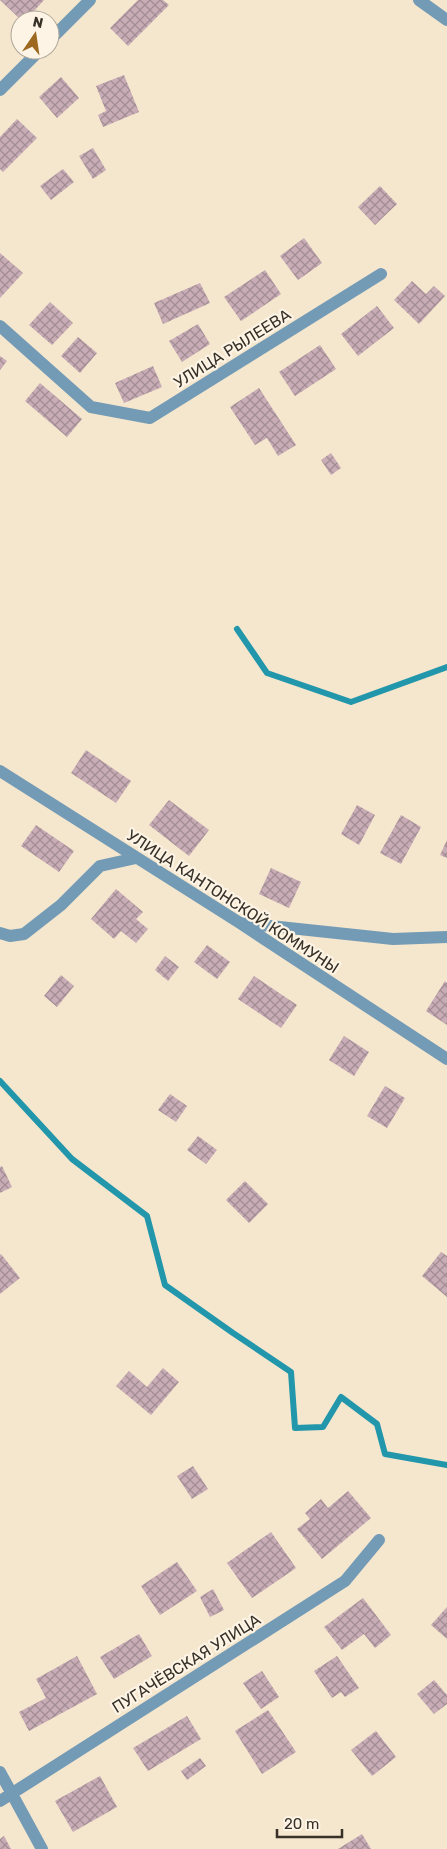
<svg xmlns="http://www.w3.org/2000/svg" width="447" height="1849" viewBox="0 0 447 1849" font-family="Rubik,sans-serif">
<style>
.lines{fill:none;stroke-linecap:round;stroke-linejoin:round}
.stream{stroke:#2296aa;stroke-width:6}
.building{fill:url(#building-cross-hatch)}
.minor{stroke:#739bb5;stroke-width:12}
.labels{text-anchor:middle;stroke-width:4.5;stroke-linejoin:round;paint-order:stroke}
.street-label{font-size:16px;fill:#373128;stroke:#fdf4e5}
</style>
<defs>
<pattern id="building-cross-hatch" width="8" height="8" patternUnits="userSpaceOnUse" patternTransform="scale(1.25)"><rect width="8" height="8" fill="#c8acb6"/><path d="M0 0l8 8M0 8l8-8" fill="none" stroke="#a38d94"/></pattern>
</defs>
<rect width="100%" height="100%" fill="#f5e6ce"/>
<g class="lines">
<path class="stream" d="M237,629l30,44 84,29 96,-35
M0,1081l72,78 75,57 18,69 68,48 58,39 4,56 28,-1 18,-30 36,27 8,30 62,11"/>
</g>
<path class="building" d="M0,0h44l-18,20h-5z
M138,0h25l6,5 -41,41 -18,-18z
M124,75l15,37 -36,15 -5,-12 8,-4 -10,-25z
M61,77l18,21 -22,20 -18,-21z
M17,119l20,19 -34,34 -3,-3v-32z
M93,148l13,22 -13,9 -14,-23z
M63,169l11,13 -23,18 -11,-14z
M380,186l17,18 -22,21 -17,-18z
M304,238l18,25 -24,17 -18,-24z
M0,253l23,20 -23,25z
M265,270l16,24 -40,27 -17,-24z
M412,281l14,13 8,-8 11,10 -26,28 -25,-24z
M200,283l10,20 -47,21 -9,-21z
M50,302l23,21 -21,22 -23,-20z
M377,306l17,22 -36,28 -17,-22z
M198,324l12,20 -28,18 -13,-21z
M78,337l19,16 -17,20 -19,-17z
M320,345l16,24 -41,27 -16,-24z
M0,356l7,5 -7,9z
M153,366l9,21 -38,16 -9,-20z
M40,383l42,36 -15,18 -42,-36z
M259,388l37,57 -18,11 -11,-18 -12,7 -25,-38z
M331,453l10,15 -10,7 -10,-15z
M86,750l45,31 -15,22 -45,-30z
M169,800l40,30 -20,26 -40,-31z
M357,805l18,10 -16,30 -18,-11z
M401,815l20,12 -20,37 -21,-11z
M36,825l38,26 -15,21 -38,-26z
M447,840v18l-7,-3z
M271,868l30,14 -12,26 -30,-14z
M116,889l27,23 -7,7 12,10 -12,14 -15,-12 -7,8 -23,-20z
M207,945l23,17 -13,17 -23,-17z
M165,956l14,11 -11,14 -13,-11z
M61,975l13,11 -17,21 -13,-11z
M254,976l43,29 -16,23 -43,-29z
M445,981l2,2v42l-21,-14z
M344,1036l25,16 -15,24 -25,-16z
M385,1086l20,12 -18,30 -20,-12z
M170,1094l17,12 -11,16 -18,-12z
M198,1136l19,14 -11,14 -19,-14z
M2,1166l10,21 -12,6v-26z
M245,1181l23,23 -19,19 -23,-23z
M441,1252l6,4v41l-25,-21z
M1,1254l19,24 -20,16v-39z
M163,1368l16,14 -28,33 -35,-29 13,-15 18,16z
M193,1466l15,23 -16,10 -15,-23z
M348,1491l23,27 -49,41 -25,-30 13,-10 -5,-6 16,-14 7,9z
M271,1532l25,36 -44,30 -25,-35z
M177,1562l20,29 -37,24 -19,-29z
M213,1589l11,21 -14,7 -10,-20z
M363,1598l28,37 -16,13 -11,-14 -22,16 -18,-23z
M447,1607v32l-16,-14z
M139,1634l13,22 -38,23 -14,-22z
M77,1656l20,38 -68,37 -10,-19 27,-14 -10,-19z
M337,1656l22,32 -14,9 -4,-5 -9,6 -18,-27z
M262,1671l17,26 -18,12 -18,-26z
M434,1680l13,15v9l-13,10 -17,-20z
M268,1710l28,42 -34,22 -27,-43z
M187,1716l14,23 -53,32 -15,-23z
M376,1731l20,26 -24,19 -21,-26z
M200,1758l6,8 -19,14 -6,-9z
M100,1776l17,31 -44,25 -18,-31z
M362,1834l9,15h-33z
M4,1836l7,13h-11v-10z"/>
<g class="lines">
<path class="minor" d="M419,0l28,20
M50,40l40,-40
M0,90l40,-40
M0,326l91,81 59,11 231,-144
M0,771l240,152 207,136
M243,923l150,16 54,-2
M0,933l10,3 14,-2 37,-29 39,-39 36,-8
M0,1772l42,77
M0,1801l345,-220 34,-41"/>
</g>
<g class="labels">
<g class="street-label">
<text transform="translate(232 348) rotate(-32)" y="6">УЛИЦА РЫЛЕЕВА</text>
<text transform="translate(233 901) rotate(33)" y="6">УЛИЦА КАНТОНСКОЙ КОММУНЫ</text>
<text transform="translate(186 1663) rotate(-32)" y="6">ПУГАЧЁВСКАЯ УЛИЦА</text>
</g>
</g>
<g transform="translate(35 35) rotate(13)"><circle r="24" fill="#fdf4e5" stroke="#aea699"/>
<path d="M0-4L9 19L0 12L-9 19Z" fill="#9d6820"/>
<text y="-8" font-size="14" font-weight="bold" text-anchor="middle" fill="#373128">N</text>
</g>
<path d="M277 1829v8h65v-8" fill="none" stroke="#373128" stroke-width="2.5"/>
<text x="284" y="1829" font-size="15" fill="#373128" stroke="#fdf4e5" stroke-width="4" paint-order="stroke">20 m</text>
</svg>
